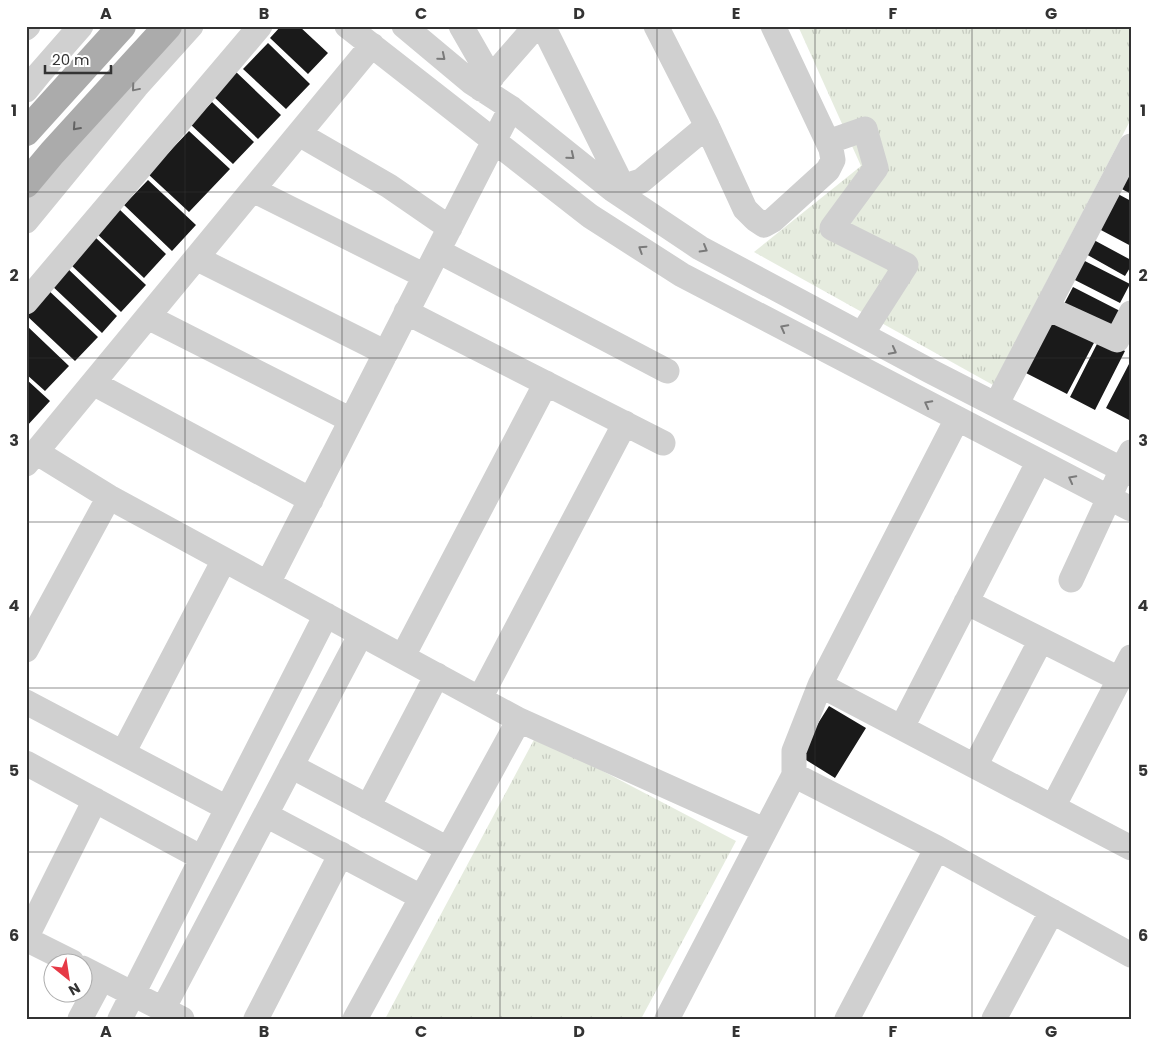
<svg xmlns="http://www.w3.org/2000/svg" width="1157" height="1045" viewBox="0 0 1157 1045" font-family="Poppins,sans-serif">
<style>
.grass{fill:url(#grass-tufts)}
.building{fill:#1a1a1a}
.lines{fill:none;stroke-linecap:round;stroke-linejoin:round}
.minor{stroke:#d0d0d0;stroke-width:25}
.major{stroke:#ababab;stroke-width:28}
.oneway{stroke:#7a7a7a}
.oneway2{stroke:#636363}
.grid{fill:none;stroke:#333;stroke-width:1;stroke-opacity:0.55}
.neatline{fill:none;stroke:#333;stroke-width:2}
.grid-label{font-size:16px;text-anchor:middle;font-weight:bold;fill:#333}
</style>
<defs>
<pattern id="grass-tufts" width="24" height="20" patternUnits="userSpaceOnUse" patternTransform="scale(1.25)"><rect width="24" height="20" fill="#e6ecdf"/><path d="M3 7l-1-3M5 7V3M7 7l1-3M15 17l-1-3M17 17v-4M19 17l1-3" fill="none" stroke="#c6cbc0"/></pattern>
</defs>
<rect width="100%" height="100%" fill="#fff"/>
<path class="grass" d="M798,26h333v93l-138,266 -239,-133 107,-86z
M536,736l200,105 -95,178h-256z"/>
<path class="building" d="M281,26h18l29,27 -20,21 -38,-36z
M268,43l42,41 -24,25 -43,-40z
M234,70l47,45 -23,24 -47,-45z
M212,102l42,40 -21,22 -43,-40z
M189,131l41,38 -41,43 -41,-38z
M1131,168v26l-11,-6z
M148,180l48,45 -24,26 -48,-46z
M1118,194l13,7v45l-32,-17z
M118,208l48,46 -22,24 -49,-46z
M95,237l51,48 -25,27 -51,-48z
M1092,239l39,21v6l-6,10 -41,-23z
M1077,257l53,27 -10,19 -53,-27z
M65,266l52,50 -15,17 -53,-50z
M1073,287l49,25 -10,21 -50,-25z
M46,288l52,49 -23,24 -49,-46v-7z
M1050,316l46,23 -29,55 -45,-23z
M26,325l43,41 -24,25 -19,-17z
M1100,338l25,13 -30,59 -25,-13z
M1129,364l2,1v56l-25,-13z
M26,379l24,22 -24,26z
M829,706l37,22 -31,50 -37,-23z"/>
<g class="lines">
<path class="minor" d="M347,26l243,190 92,59 449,234
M404,26l67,56 40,26 101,81 88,59 230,123 201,103
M461,26l23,40 8,11
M543,26l77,155 8,4 13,-4 66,-55
M656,26l51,100 38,83 10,10 9,6 9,-5 55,-50 5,-10 -2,-11 -58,-123
M26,28l2,-2
M481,89l55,-63
M26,90l13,-16 42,-48
M299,134l90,52 61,42
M828,142l37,-13 11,39 -44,60 74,37 -44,69
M253,190l172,86
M26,221l110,-134 55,-61
M438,251l229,120
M196,258l190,95
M26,302l234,-276
M1047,308l70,32 14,-27
M406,312l257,131
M148,317l203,103
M93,383l218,117
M996,405l135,-259
M957,419l-137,266 311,163
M36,452l73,45
M26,464l346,-419
M1071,580l38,-82 13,-29 9,-17
M268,583l243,-475
M966,602l153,77
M26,650l83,-153 410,223 -164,299
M403,656l143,-273
M480,698l145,-275
M26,702l201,106
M519,720l245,110
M902,727l137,-266
M123,753l101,-193
M26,763l176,95
M291,766l157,83
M975,766l66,-126
M794,775l143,73 194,107
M368,807l69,-132
M1053,807l78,-150
M266,815l155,82
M26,938l69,-138
M26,939l46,23
M82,968l100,51
M163,1009l198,-375
M80,1019l22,-41
M120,1019l206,-404
M256,1019l85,-165
M667,1019l127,-244v-24l26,-66
M847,1019l90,-171
M994,1019l58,-108"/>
<path class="major" d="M26,132l96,-106
M26,184l26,-31 116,-127"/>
</g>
<defs><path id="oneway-chevron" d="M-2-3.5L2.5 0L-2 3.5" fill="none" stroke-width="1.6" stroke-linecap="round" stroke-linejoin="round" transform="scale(1.25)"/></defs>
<g class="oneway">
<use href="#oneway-chevron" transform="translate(442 57) rotate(40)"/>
<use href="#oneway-chevron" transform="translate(135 88) rotate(130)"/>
<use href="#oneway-chevron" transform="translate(571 156) rotate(39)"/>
<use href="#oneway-chevron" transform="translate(642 249) rotate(-147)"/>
<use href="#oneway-chevron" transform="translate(704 249) rotate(30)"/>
<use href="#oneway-chevron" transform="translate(784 328) rotate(-152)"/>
<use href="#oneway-chevron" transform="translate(893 351) rotate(28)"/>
<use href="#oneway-chevron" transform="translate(928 404) rotate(-152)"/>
<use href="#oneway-chevron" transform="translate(1072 479) rotate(-152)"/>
</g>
<use class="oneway2" href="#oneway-chevron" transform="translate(76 127) rotate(132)"/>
<path class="grid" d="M185,26v993M342,26v993M500,26v993M657,26v993M815,26v993M972,26v993M26,192h1105M26,358h1105M26,522h1105M26,688h1105M26,852h1105"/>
<rect width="1157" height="1045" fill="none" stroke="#ffffff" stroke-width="55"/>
<g transform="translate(68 978) rotate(150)"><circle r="24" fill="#ffffff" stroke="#adadad"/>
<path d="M0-4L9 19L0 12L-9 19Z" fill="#e63946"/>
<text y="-8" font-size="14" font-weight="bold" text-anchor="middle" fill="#333333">N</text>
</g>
<path d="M45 65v8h66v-8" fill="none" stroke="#333333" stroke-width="2.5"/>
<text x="52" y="65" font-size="15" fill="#333333" stroke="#ffffff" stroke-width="4" paint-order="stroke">20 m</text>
<rect x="28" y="28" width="1102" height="990" class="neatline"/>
<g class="grid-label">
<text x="106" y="19">A</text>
<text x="264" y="19">B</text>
<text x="421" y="19">C</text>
<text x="579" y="19">D</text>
<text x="736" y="19">E</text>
<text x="893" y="19">F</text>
<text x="1051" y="19">G</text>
<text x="14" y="116">1</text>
<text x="1143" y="116">1</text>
<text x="14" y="281">2</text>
<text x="1143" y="281">2</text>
<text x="14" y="446">3</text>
<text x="1143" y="446">3</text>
<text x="14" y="611">4</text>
<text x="1143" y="611">4</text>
<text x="14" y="776">5</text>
<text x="1143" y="776">5</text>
<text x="14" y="941">6</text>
<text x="1143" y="941">6</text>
<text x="106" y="1037">A</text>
<text x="264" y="1037">B</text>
<text x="421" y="1037">C</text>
<text x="579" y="1037">D</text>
<text x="736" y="1037">E</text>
<text x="893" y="1037">F</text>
<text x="1051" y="1037">G</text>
</g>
</svg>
